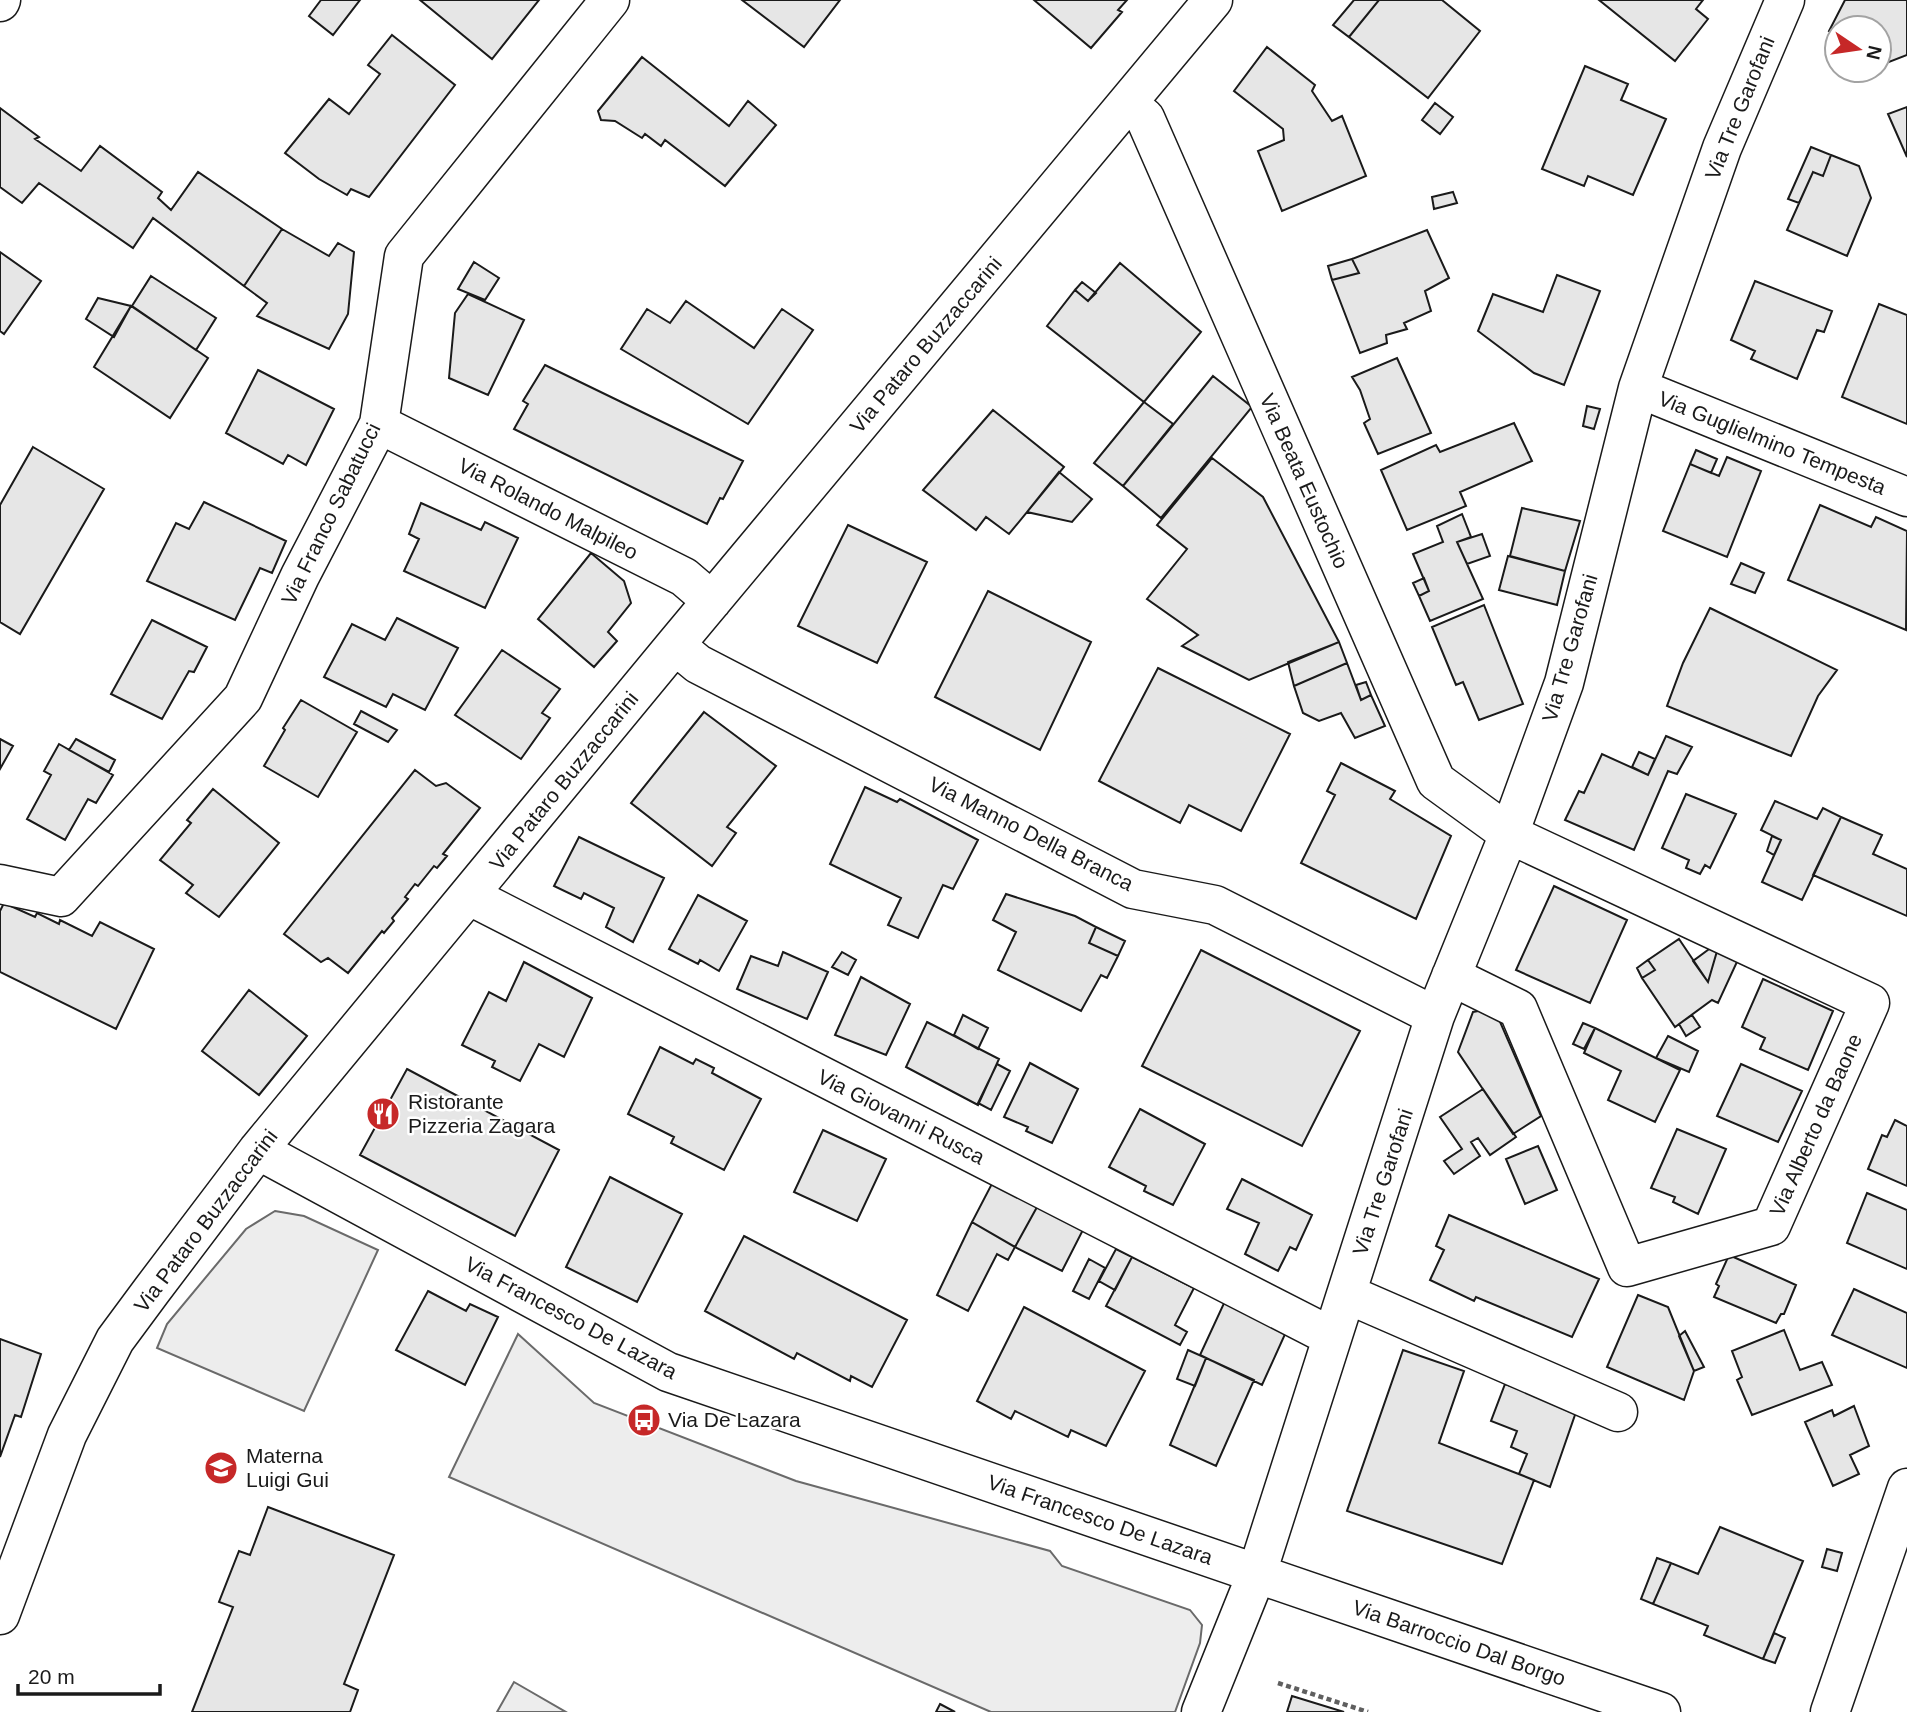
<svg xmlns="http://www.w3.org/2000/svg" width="1907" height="1712" viewBox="0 0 1907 1712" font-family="Arial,sans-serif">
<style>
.built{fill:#ededed;stroke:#6a6a6a;stroke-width:2}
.building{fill:#e6e6e6;stroke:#1a1a1a;stroke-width:2}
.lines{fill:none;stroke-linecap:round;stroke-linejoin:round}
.minor-casing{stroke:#1a1a1a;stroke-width:41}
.path{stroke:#5f5f5f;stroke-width:4.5;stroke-dasharray:5 3.5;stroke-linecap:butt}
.minor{stroke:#fff;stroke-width:38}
.labels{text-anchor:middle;stroke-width:5;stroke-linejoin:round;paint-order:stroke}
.street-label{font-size:21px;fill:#1a1a1a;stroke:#fff}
.poi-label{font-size:21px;fill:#1a1a1a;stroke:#fff;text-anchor:start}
</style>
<rect width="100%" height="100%" fill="#fff"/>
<path class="built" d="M275,1211l29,5 74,34 -74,161 -147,-63 10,-24 79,-95z
M518,1334l76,69 202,78 254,70 12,15 128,44 12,15 -2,18 -25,69h-184l-542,-235z
M514,1682l52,30h-69z"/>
<path class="building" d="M321,0h39l-27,35 -24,-19z
M420,0h119l-47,59z
M742,0h98l-36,47z
M1034,0h93l-9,10 4,2 -31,36z
M1354,0h25l-30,37 -16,-12z
M1379,0h63l38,31 -52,67 -79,-61z
M1599,0h104l-7,9 12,10 -33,42z
M1845,0h62v55l-18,7 -10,-5v-29h-42v7l-8,-4z
M392,35l63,50 -86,112 -18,-8 -4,6 -28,-16 -34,-26 44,-54 20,15 31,-40 -12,-9z
M1267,47l48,38 -3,6 20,30 10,-5 24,60 -84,35 -24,-60 26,-11 -1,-11 -49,-38z
M642,57l87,69 19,-25 28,24 -51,61 -60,-46 -4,6 -16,-12 -3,4 -27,-17 -14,-1 -3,-9z
M1585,66l43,18 -7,16 45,19 -33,76 -45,-19 -4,10 -42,-17z
M1435,103l18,14 -13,17 -18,-14z
M1907,107v50l-19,-43z
M0,108l39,29 -4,2 46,32 19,-25 62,46 -4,6 13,12 27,-38 84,57 -38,57 -91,-68 -20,30 -94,-65 -17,20 -22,-16z
M1811,147l20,8 -8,21 -10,-4 -14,31 -11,-4z
M1831,155l28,11 12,32 -24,58 -60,-26 26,-58 10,4z
M1453,192l4,11 -23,6 -2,-12z
M282,229l47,27 9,-13 16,9 -6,62 -19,35 -72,-33 10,-13 -23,-17z
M1427,230l22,48 -24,13 6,20 -27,12 3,6 -21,6 1,8 -27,10 -28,-73 27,-7 -7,-14z
M0,252l41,29 -37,53 -4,-3z
M1352,259l7,14 -27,7 -4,-14z
M474,262l25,16 -14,22 -27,-11z
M1120,263l81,69 -57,70 -97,-76 28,-36 13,11z
M1557,275l43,16 -36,94 -30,-12 -56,-42 15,-37 50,18z
M151,276l65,42 -20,32 -64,-44z
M1755,281l77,30 -8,21 -7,-2 -20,49 -46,-20 4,-8 -24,-11z
M1082,282l14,11 -8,8 -13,-11z
M468,294l56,26 -36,75 -39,-17 6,-65z
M98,298l33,8 -17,31 -28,-18z
M686,301l68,47 28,-39 31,21 -65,94 -127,-75 26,-40 23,14z
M1879,304l28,11v109l-65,-27z
M131,306l77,52 -38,60 -76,-51z
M1397,358l34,75 -53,21 -14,-31 6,-4 -10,-29 -8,-13z
M545,365l198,96 -20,38 -3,-1 -13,26 -193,-95 14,-25 -5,-3z
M258,370l76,39 -28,56 -18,-10 -5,9 -57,-31z
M1213,376l39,31 -91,111 -38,-32z
M1144,402l29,22 -50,62 -29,-23z
M1587,406l13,3 -6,20 -11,-3z
M993,410l71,57 -55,67 -23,-17 -10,13 -53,-40z
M1514,423l18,38 -72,31 6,14 -59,24 -26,-60 55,-25 4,7z
M33,447l71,42 -84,145 -20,-12v-117z
M1696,450l21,9 -6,14 -21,-9z
M1727,457l34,14 -34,86 -64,-26 27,-67 29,12z
M1212,458l51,39 76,145 -90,38 -67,-34 16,-11 -51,-36 40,-50 -30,-24z
M1059,472l33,27 -20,23 -45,-10z
M204,502l82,39 -14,32 -12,-5 -25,52 -88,-39 29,-58 13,6z
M421,503l60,27 4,-8 33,16 -33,70 -81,-37 15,-32 -10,-5z
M1820,505l51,22 5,-10 31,14 -1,99 -118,-50z
M1522,508l58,13 -15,50 -55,-15z
M1462,514l9,23 -14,5 26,57 -53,22 -11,-25 10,-5 -16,-37 30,-12 -6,-16z
M848,525l79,37 -50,101 -79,-37z
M1482,534l8,22 -23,8 -10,-22z
M591,553l33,28 7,22 -23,29 9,9 -23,26 -56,-48z
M1508,556l57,15 -8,34 -58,-15z
M1741,563l23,10 -9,20 -24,-9z
M1424,578l5,13 -10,5 -6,-13z
M988,591l103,51 -51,108 -105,-53z
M1484,605l39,99 -44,16 -16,-38 -7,3 -24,-58z
M1710,608l127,62 -19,26 -27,60 -124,-50 16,-43z
M397,618l61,30 -33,62 -32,-16 -7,13 -62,-30 28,-53 33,16z
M152,620l55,27 -13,25 -5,-1 -27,48 -51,-25z
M1339,642l8,21 -53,23 -6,-24z
M502,650l58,39 -18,24 8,5 -29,41 -66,-44z
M1347,663l14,37 10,-5 14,31 -30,12 -14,-25 -22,8 -16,-8 -9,-27z
M1158,668l132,66 -49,97 -52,-26 -9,18 -81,-42z
M1366,682l5,13 -10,5 -5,-15z
M301,700l56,32 -39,65 -54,-31 21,-36 -2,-2z
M361,711l36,19 -9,12 -34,-18z
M704,712l72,54 -49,61 9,6 -24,33 -81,-63z
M1666,736l26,11 -15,27 -9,-3 -34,79 -69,-30 14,-29 5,2 18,-39 46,21z
M0,739l13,7 -13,23z
M76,739l39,21 -6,12 -40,-22z
M59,744l54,31 -17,28 -8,-4 -23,41 -38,-21 24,-44 -7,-4z
M1639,752l16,7 -7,16 -16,-8z
M1341,763l54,28 -5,8 61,37 -35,83 -115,-56 34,-68 -8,-4z
M415,770l21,16 10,-3 34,25 -37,46 4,2 -10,12 -3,-2 -16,20 -3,-2 -10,13 3,2 -16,19 2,3 -10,12 -2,-2 -34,42 -20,-15 -7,4 -37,-28z
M865,787l32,15 3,-3 78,41 -25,49 -10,-4 -25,53 -30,-13 13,-27 -71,-34z
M213,789l66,54 -60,74 -33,-24 7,-8 -33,-25 31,-37 -4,-3z
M1686,794l50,20 -26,54 -5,-3 -5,9 -14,-6 3,-8 -27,-12z
M1775,801l42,18 6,-11 18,9 -39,83 -40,-18 19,-42 -20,-10z
M1841,817l41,18 -9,19 34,15v47l-94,-41z
M1772,836l9,4 -7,15 -7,-4z
M579,837l85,41 -31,64 -27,-15 8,-19 -30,-15 -3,6 -27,-13z
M1554,886l73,34 -37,83 -74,-33z
M1006,894l69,22 21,11 -7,16 29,13 -11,22 -6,-3 -20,36 -83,-41 18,-38 -23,-12z
M698,895l49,26 -28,50 -19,-11 -2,4 -29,-15z
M4,903l31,14 2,-4 22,11 1,-4 32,16 8,-14 54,27 -38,80 -116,-57v-61z
M1096,927l29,14 -7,15 -29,-13z
M1679,939l29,43 12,-41 22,10 -24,52 -6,-3 -37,27 -33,-49 13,-8 -7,-10z
M1720,941l-12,41 -15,-21z
M1201,950l159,81 -58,115 -160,-80z
M783,952l45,20 -21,47 -70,-30 14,-33 27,10z
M842,952l14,8 -8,15 -16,-8z
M1648,960l7,10 -13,8 -5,-10z
M524,962l68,36 -28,59 -25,-13 -19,37 -28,-14 3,-6 -33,-16 27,-53 17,9z
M861,977l49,27 -24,51 -51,-20z
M1763,979l70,32 -25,59 -48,-21 5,-11 -23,-11z
M249,990l58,46 -48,59 -57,-44z
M1494,1008l47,108 -28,18 -55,-82 15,-40z
M963,1015l25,13 -10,21 -24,-14z
M1692,1015l8,12 -14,9 -7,-12z
M927,1022l72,37 -21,46 -72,-38z
M1583,1023l12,5 -11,21 -11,-5z
M1595,1028l85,42 -25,52 -47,-22 13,-29 -37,-18z
M1668,1036l30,15 -9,21 -33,-14z
M660,1047l33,17 3,-5 18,9 -2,5 49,26 -37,71 -53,-27 3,-6 -46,-23z
M1030,1063l48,26 -26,54 -26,-12 2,-4 -24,-10z
M997,1064l13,7 -19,39 -13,-7z
M1741,1064l61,27 -24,51 -61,-26z
M407,1069l152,81 -44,86 -155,-81z
M1483,1089l33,48 -26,18 -12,-17 -7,4 9,14 -26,18 -10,-13 18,-12 -22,-32z
M1140,1109l65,35 -32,61 -29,-14 2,-5 -37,-19z
M1895,1120l12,6v60l-39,-17 14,-34 5,2z
M1677,1129l49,20 -28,65 -25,-12 2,-5 -24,-9z
M823,1130l63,29 -29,62 -63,-29z
M1538,1146l19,44 -32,14 -19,-45z
M997,1174l45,24 -27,49 -43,-25z
M610,1177l72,37 -45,88 -71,-35z
M1242,1179l70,36 -16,35 -6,-3 -12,24 -33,-17 14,-31 -32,-14z
M1867,1193l40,17v59l-60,-26z
M1042,1198l45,24 -25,49 -47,-24z
M1449,1215l150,64 -27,58 -96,-40 -2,4 -44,-21 14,-30 -8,-4z
M972,1222l43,25 -7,13 -11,-6 -29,57 -31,-16z
M744,1236l163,84 -35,67 -21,-11 -1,5 -53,-28 -3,6 -89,-48z
M1116,1249l16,8 -17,33 -16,-9z
M1729,1255l67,30 -12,29h-3l-5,9 -62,-26 5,-11 -3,-2z
M1132,1257l62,31 -19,37 12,7 -7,13 -74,-39z
M1089,1259l16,9 -16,31 -16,-8z
M1854,1289l53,24v55l-75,-33z
M428,1291l38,20 4,-7 28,13 -33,68 -69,-35z
M1638,1295l30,12 26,64 -10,29 -77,-33z
M1225,1301l61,31 -24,53 -62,-30z
M1024,1307l121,64 -39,75 -35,-16 -3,7 -53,-26 -4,8 -34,-18z
M1784,1330l16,40 22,-8 10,23 -80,30 -15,-35 5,-3 -10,-26z
M1685,1331l19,36 -10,4 -15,-35z
M0,1339l41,15 -20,63 -6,-2 -15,42z
M1188,1350l18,8 -11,28 -18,-7z
M1403,1350l61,21 -25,72 95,37 -32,84 -155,-53z
M1206,1358l48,22 -38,86 -46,-21z
M1505,1384l72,25 -27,78 -31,-13 8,-20 -16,-7 6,-16 -26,-10z
M1854,1406l15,40 -19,9 9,19 -26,12 -28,-64 27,-12 2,6z
M268,1507l126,48 -50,129 14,6 -8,22h-158l41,-105 -14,-5 20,-51 11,4z
M1720,1527l83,34 -40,98 -59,-24 4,-9 -55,-22 18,-41 27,11z
M1827,1549l15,4 -5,18 -15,-4z
M1657,1558l14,5 -18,41 -12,-5z
M1774,1633l11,5 -10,25 -12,-4z
M1292,1696l52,16h-57z
M940,1704l15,8h-19z"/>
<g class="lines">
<defs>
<path id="minor" d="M0,2l1,-2
M1128,103l17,15 291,663 73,53 361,169 -99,223 -144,41 -109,-258 -67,-33
M1638,388l269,109
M379,424l305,153 28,24
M675,645l23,19 435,225 82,16 220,111
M0,884l61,13 182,-199 57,-122 79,-152 25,-168 206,-256
M470,896l862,441
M258,1150l410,222 993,340
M1347,1294l271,118
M0,1615l67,-180 48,-95 37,-50 106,-140 417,-505 538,-645
M1201,1712l56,-139 178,-557 74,-182 55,-151 74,-295 84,-240 63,-148
M1830,1712l77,-224"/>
</defs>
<use href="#minor" class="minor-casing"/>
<path class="path" d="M1278,1683l90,29"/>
<use href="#minor" class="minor"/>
</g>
<defs>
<symbol id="restaurant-disc" viewBox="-11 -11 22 22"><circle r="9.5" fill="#c62828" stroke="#fff"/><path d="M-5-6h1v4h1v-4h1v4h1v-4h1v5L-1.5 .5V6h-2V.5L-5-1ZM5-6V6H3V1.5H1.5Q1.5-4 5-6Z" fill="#fff"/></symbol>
<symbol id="bus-disc" viewBox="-11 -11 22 22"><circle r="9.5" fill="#c62828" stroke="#fff"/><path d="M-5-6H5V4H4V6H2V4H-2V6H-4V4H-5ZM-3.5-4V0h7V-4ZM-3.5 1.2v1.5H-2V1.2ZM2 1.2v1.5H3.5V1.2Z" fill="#fff"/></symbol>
<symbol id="school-disc" viewBox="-11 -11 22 22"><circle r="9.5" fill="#c62828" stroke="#fff"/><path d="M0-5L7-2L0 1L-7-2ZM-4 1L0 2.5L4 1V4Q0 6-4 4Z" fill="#fff"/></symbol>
</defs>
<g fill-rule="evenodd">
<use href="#restaurant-disc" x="364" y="1095" width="38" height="38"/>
<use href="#bus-disc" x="625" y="1401" width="38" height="38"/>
<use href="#school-disc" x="202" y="1449" width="38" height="38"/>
</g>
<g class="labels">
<g class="street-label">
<text transform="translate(1740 108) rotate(-68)" y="7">Via Tre Garofani</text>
<text transform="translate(926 345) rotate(-50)" y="7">Via Pataro Buzzaccarini</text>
<text transform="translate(1772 443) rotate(22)" y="7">Via Guglielmino Tempesta</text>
<text transform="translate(1304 481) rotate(66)" y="7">Via Beata Eustochio</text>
<text transform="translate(548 509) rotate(27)" y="7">Via Rolando Malpileo</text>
<text transform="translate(331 514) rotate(-64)" y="7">Via Franco Sabatucci</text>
<text transform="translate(1570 648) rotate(-74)" y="7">Via Tre Garofani</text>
<text transform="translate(564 781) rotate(-51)" y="7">Via Pataro Buzzaccarini</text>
<text transform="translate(1031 834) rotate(27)" y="7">Via Manno Della Branca</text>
<text transform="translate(901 1117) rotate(27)" y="7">Via Giovanni Rusca</text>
<text transform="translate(1816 1125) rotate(-66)" y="7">Via Alberto da Baone</text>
<text transform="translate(1383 1182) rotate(-72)" y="7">Via Tre Garofani</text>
<text transform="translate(206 1221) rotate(-53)" y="7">Via Pataro Buzzaccarini</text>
<text transform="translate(571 1318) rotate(28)" y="7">Via Francesco De Lazara</text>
<text transform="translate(1100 1520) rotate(19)" y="7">Via Francesco De Lazara</text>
<text transform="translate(1459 1643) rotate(19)" y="7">Via Barroccio Dal Borgo</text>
</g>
<g class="poi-label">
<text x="408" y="1109">Ristorante<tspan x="408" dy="24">Pizzeria Zagara</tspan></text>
<text x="668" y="1427">Via De Lazara</text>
<text x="246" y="1463">Materna<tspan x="246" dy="24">Luigi Gui</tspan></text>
</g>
</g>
<g transform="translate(1858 49) rotate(103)"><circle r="33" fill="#ffffff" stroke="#a3a3a3" stroke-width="2"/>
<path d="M0-5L12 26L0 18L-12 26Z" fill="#c62828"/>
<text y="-10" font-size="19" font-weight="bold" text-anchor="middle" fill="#1a1a1a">N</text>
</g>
<path d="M18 1684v10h142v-10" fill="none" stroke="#1a1a1a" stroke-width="3.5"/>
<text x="28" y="1684" font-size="21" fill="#1a1a1a" stroke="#ffffff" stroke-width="5" paint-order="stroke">20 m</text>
</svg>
